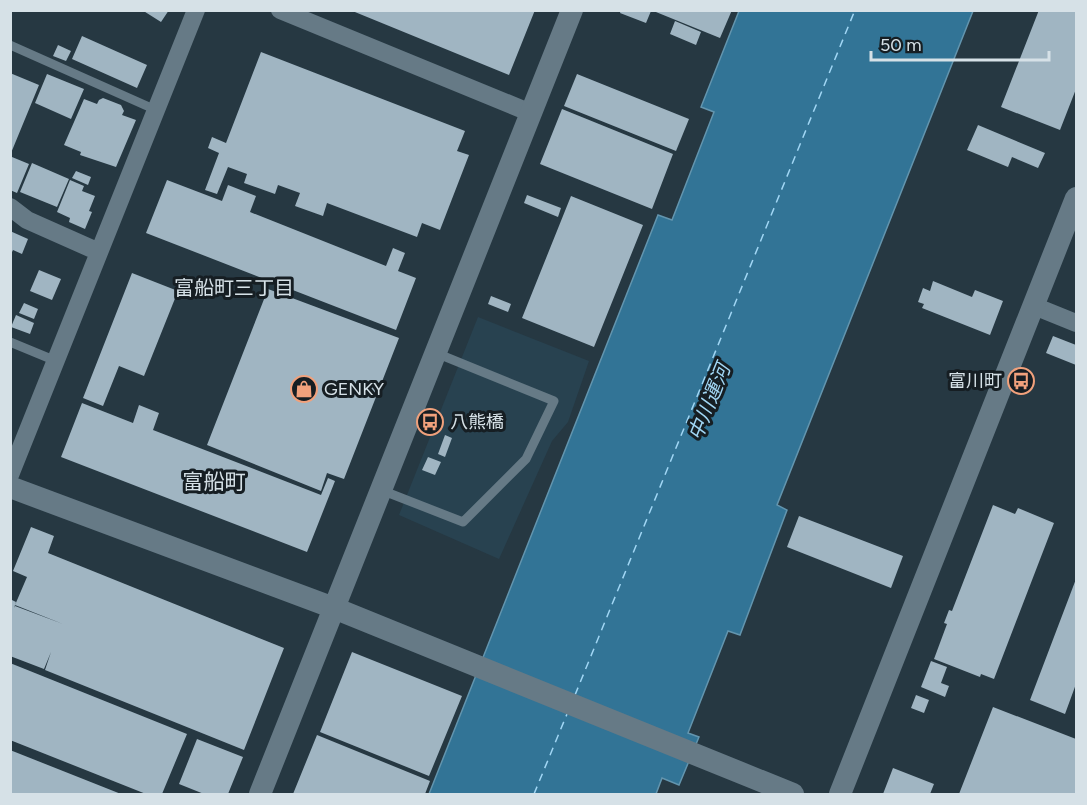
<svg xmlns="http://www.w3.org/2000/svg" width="1087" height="805" viewBox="0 0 1087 805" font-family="Figtree,'Noto Sans JP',sans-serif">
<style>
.built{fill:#284250}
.water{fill:#327496;stroke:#6395ae;stroke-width:1.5}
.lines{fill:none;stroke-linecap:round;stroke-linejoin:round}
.ferry{stroke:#a1d6f4;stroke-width:1.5;stroke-dasharray:8 6;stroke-linecap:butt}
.building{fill:#a0b5c2}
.service{stroke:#667a86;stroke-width:9}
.minor{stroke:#667a86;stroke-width:18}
.tertiary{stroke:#667a86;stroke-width:22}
.labels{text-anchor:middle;stroke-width:6;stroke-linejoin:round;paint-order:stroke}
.poi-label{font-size:18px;fill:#d6e1e7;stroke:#161e23;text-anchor:start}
.neighbourhood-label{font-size:20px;fill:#d6e1e7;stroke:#161e23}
.water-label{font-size:20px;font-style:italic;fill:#a1d6f4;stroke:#161e23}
.quarter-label{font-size:21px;fill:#d6e1e7;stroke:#161e23}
</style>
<rect width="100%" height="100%" fill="#263842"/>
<path class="built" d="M478,317l111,44 -21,61 -16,19 -53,118 -100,-44z"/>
<path class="water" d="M739,11h234l-196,494 10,5 -47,125 -12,-4 -40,102 11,4 -20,48 -17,-7 -6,16h-227l229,-579 14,5 42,-108 -13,-5z"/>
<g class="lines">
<path class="ferry" d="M575,695l280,-685
M534,794l33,-80"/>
</g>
<path class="building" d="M142,10h27l-8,12z
M350,10h185l-26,65z
M621,10h28l2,1 -5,12 -26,-10z
M651,10h81l-12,28z
M1039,10h37v79l-16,41 -59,-23z
M675,21l26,11 -5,13 -26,-11z
M82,36l65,29 -10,23 -65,-29z
M58,45l13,6 -5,10 -13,-5z
M261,52l204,79 -8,20 12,4 -29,75 -18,-7 -5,14 -90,-34 -4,13 -28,-10 5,-13 -22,-8 -3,9 -31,-11 3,-9 -19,-7 -11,27 -12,-4 14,-37 -11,-5 4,-11 14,6z
M10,73l29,12 -28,68h-1z
M47,74l37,15 -13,30 -36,-16z
M577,74l112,45 -13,32 -112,-45z
M103,98l18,7 3,6 -2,4 14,5 -20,47 -36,-12 1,-3 -17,-7 20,-46 13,5 2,-4z
M562,109l111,45 -21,55 -112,-45z
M978,125l67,28 -7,15 -26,-11 -4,10 -41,-17z
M12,157l17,7 -12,29 -7,-3z
M32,163l37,16 -12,28 -37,-15z
M76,171l15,6 -3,8 -16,-7z
M70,180l14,6 -2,5 13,5 -6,15 3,1 -7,17 -16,-7 1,-4 -13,-6z
M167,180l55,21 6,-16 28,11 -6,16 136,54 7,-18 12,5 -7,18 18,7 -20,52 -250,-97z
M527,195l34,13 -3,9 -34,-14z
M571,196l72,29 -49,122 -72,-29z
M10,231l18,8 -6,15 -9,-4 -3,6z
M39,270l22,9 -9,21 -22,-9z
M132,273l46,18 -34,85 -25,-10 -16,40 -20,-8z
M933,281l39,16 3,-7 28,11 -13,34 -68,-27 2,-4 -6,-2 5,-14 7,3z
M268,289l131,49 -55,141 -17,-6 -6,18 -114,-46z
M491,296l20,8 -3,8 -20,-8z
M24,303l14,6 -4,10 -15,-6z
M16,315l18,8 -4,11 -19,-7z
M1053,336l23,9v20l-30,-12z
M82,403l51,20 6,-18 20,8 -6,17 168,65 7,-17 7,3 -28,71 -246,-95z
M445,435l7,3 -7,19 -7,-3z
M428,457l13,5 -6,13 -13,-5z
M993,505l22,9 3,-6 36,15 -60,156 -13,-5 -1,3 -46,-18 13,-35 -3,-1 5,-13 3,1z
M799,516l104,40 -12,32 -104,-41z
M31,527l23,9 -6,17 236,95 -40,102 -199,-80 6,-18 -7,17 -34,-13v-57l6,3 -2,6 1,-2 48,18 -48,-19 12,-28 -14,-6z
M1076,579v105l-11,30 -35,-14z
M352,652l110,44 -33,80 -109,-44z
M931,661l16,6 -6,16 8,3 -4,11 -24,-10z
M10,663l177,71 -25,60h-16l-136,-54z
M916,695l13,5 -5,13 -13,-5z
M993,707l83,32v55h-117z
M317,735l113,46 -5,13h-132z
M197,739l46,18 -15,37h-24l-25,-10z
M10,750l111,44h-111z
M893,768l41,16 -4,10h-47z"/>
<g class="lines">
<path class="service" d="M10,45l146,65
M10,342l46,19
M381,490l82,32 63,-63 28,-58 -118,-48"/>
<path class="minor" d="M280,10l251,103
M10,207l17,13 72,32
M1034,306l42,17
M10,475l186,-465"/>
<path class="tertiary" d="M10,487l324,121 459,186
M260,794l312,-784
M840,794l236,-596"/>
</g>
<defs>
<symbol id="bus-ring" viewBox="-11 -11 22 22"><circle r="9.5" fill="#161e23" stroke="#f1a17c" stroke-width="1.5"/><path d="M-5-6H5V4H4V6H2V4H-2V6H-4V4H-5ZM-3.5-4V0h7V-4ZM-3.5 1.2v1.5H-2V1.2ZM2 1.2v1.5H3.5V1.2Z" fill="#f1a17c"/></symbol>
<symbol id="shop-ring" viewBox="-11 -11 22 22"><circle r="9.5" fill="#161e23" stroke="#f1a17c" stroke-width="1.5"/><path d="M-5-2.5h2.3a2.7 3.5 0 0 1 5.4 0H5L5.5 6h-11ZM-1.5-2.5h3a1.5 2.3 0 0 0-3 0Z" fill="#f1a17c"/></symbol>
</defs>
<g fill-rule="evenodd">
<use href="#bus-ring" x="1006" y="366" width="30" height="30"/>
<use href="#shop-ring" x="289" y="374" width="30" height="30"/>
<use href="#bus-ring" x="415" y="407" width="30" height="30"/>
</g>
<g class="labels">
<g class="poi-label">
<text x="1002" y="387" text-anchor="end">富川町</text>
<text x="324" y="395">GENKY</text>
<text x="450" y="428">八熊橋</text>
</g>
<g class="neighbourhood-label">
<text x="234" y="295">富船町三丁目</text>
</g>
<g class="water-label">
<text transform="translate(709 402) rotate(-68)" y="7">中川運河</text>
</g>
<g class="quarter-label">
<text x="214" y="489">富船町</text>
</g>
</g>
<rect width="1087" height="805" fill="none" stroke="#d6e1e7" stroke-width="24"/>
<path d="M871 51v9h178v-9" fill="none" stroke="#d6e1e7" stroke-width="3"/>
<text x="880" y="51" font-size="18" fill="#d6e1e7" stroke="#161e23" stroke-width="4.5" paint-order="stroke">50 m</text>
</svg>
